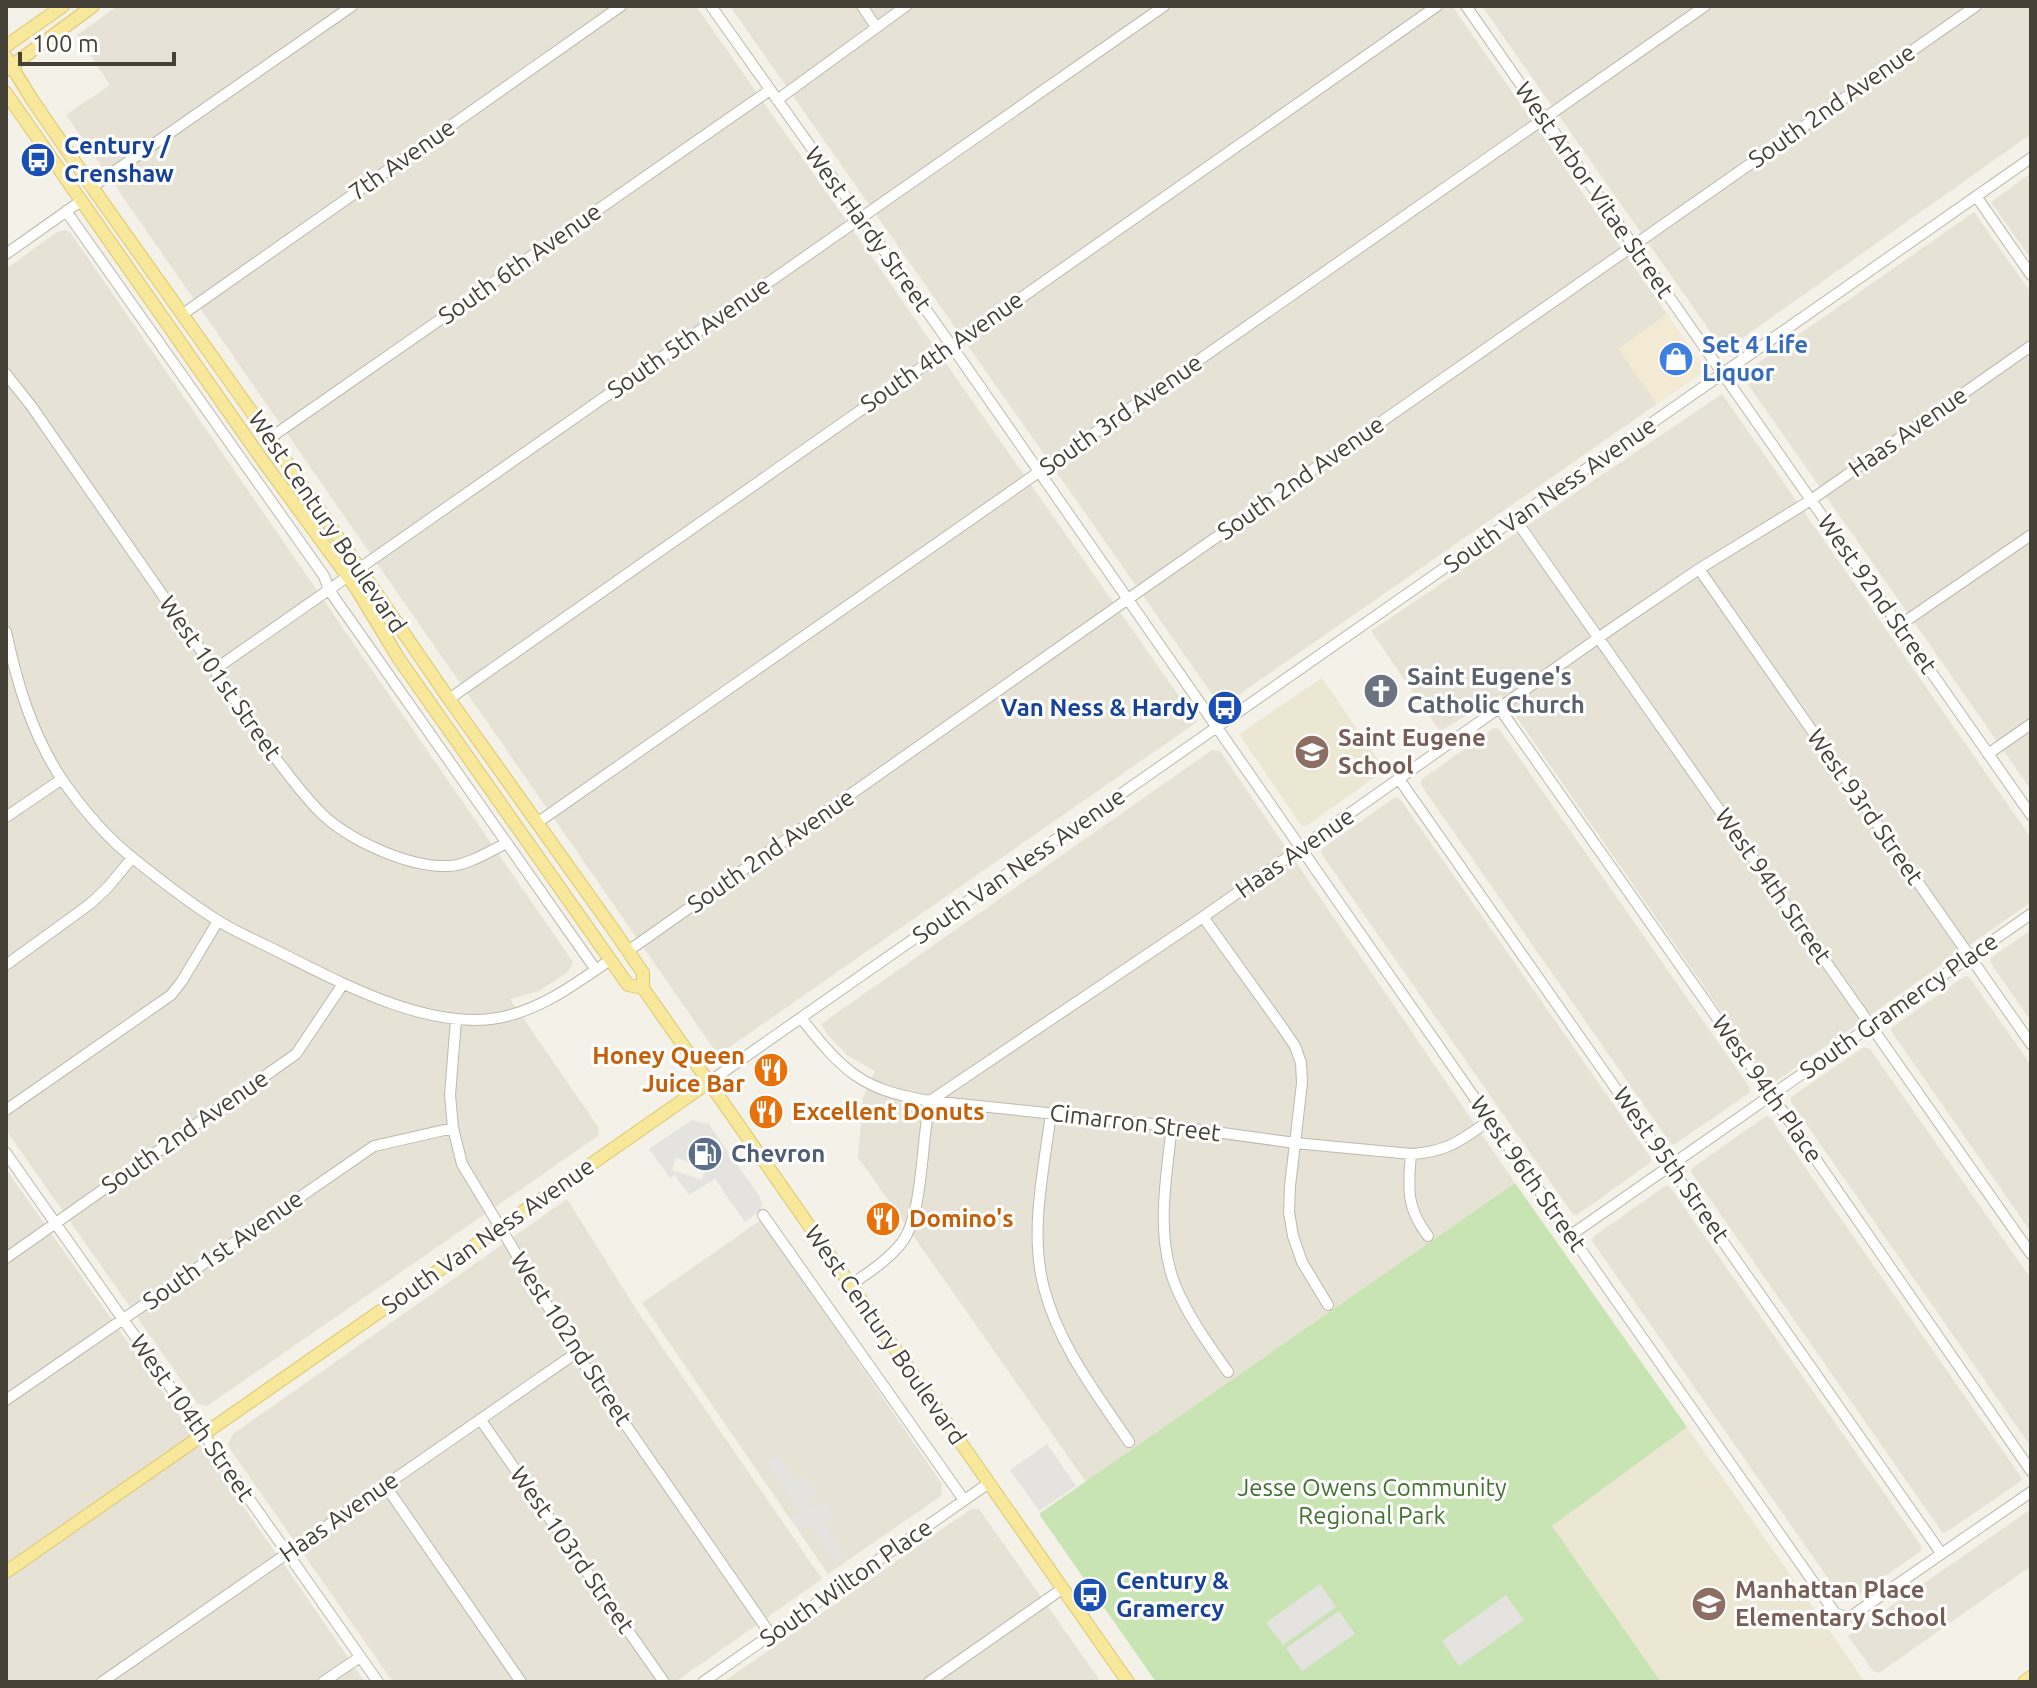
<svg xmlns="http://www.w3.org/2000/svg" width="2037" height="1688" viewBox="0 0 2037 1688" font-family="Ubuntu,sans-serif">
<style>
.residential{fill:#e6e3d6}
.commercial{fill:#f3ead4}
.education{fill:#ebe7d2}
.green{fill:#c8e4b3}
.parking{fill:#e4e3df;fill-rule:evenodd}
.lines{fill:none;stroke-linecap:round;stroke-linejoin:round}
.minor-casing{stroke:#bdb9ab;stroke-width:12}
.major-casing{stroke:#dcc86d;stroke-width:14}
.minor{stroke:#fff;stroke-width:10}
.major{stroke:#f7e89c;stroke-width:12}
.labels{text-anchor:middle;stroke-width:6;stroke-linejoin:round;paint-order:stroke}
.street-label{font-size:24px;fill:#454137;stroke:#fff}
.transit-label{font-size:24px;font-weight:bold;fill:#164399;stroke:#fff;text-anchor:start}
.shop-label{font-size:24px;font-weight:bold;fill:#366cbe;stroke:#fff;text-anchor:start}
.worship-label{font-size:24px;font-weight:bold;fill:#5b616d;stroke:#fff;text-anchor:start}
.education-label{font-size:24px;font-weight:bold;fill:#785e54;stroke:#fff;text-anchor:start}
.food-label{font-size:24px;font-weight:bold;fill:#c56008;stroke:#fff;text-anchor:start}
.service-label{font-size:24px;font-weight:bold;fill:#4e5e75;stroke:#fff;text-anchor:start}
.park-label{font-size:24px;fill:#40732e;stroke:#fff}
</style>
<rect width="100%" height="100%" fill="#f3f1e8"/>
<path class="residential" d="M118,6h578l501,716 -479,333 -652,-940 44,-30 -33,-50z
M730,6h722l215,308 -48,35 38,55 -436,303z
M1482,6h549v128l-307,217z
M2031,173v86l-40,-57z
M1974,212l57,81v497l-286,-410 3,-10z
M66,230l4,2 503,730 -5,10 -29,19 -29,8 89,129 -1,8 -391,270 -9,-2 -192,-274v-861l51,-37z
M1722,394l309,444v64l-259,182 -271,-389 -61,36 -69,-100z
M1494,728l5,1 251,359 -1,5 -74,51h-4l-250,-359v-5z
M1212,750l8,1 295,432 -429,299 -228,-325 5,-59 12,-27 -28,-16 -19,-20 -7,-11z
M1395,797l5,2 251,359 -1,5 -73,52 -5,-2 -251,-360 2,-5z
M2031,930v91l-41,-59 1,-4z
M1965,976l4,1 62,88v167l-140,-201v-3z
M1864,1047l6,2 161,230v168l-240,-345v-5z
M1766,1116l4,1 251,360v4l-76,52 -3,-1 -251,-360 1,-4z
M6,1169l279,397 80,116h-359z
M1667,1185l3,2 252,360 -1,4 -73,51 -4,-1 -252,-360 2,-5z
M567,1199l71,113 184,267 -147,103h-282l-163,-233 -2,-5 5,-10z
M761,1220l181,264 -1,12 -113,78 -186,-271z
M971,1509h8l122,173h-378z
M2031,1509v57l-152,107 -6,-2 -25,-35z"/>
<path class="commercial" d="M1667,314l39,56 -49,34 -39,-55z"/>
<path class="education" d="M1322,678l63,92 -79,56 -5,-1 -62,-91z
M1687,1427l178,255h-204l-109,-156z"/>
<path class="green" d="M1515,1183l172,244 -135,99 109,156h-505l-117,-168z"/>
<path class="parking" d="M692,1120l14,4 2,-1 52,74 2,8 -1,5 -16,12 -30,-43 -26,16 -14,-20 -5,3 -21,-29zM717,1139l8,12 -21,14 -7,-12zM676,1158l30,9 -4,13 -30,-10z
M1047,1444l29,42 -37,25 -29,-41z
M777,1455l18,26 9,-6 12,17v4l-8,5 4,7 12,-8 11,16 -11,8 22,31 -11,8 -26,-39 -9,5 -8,-11 7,-5 -1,-3 -32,-47z
M1320,1584l16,23 -53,38 -17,-22z
M1506,1595l18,25 -65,46 -17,-25z
M1339,1611l16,23 -53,37 -16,-23z"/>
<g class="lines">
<defs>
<path id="minor" d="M711,6l240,339 539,775 345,493 10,4 8,-2 178,-123
M862,6l14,21
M1466,6l565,809
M777,100l129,-94
M92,187l260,-181
M1976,196l55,79
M66,211l258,365 5,14 267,380
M6,254l75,-53
M183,314l438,-308
M6,374l26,33 245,353c14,18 27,36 43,52 28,28 89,56 129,54 19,-1 39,-14 56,-22
M270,438l500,-348
M1515,519l516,735
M1699,569l332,475
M1900,625l131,-90
M6,632c11,51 26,102 55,146 20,29 45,59 73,81 26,21 54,43 83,61 20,13 43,22 64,33 62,31 147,77 217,65 43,-8 77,-34 112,-58
M214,670l950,-664
M449,699l988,-693
M1500,709l279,397 252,365
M1988,754l43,-30
M1399,779l542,774
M6,817l56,-38
M537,823l1168,-817
M1203,917l79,110 13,19 6,17 1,20 -12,103 -1,26 4,24 9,26 26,43
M628,951l500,-352 848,-593
M6,965l84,-61 18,-17 24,-29
M801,1018c42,53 60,72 129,83l242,25 123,17 116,11c36,-2 51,-14 79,-34
M456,1020l-6,75 3,33 9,36 114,189 195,282
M709,1082l1322,-924
M6,1110l165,-115 11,-14 36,-60
M1051,1113c-7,56 -22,119 -7,175 15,58 53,106 85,154
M1172,1126c-6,52 -17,111 4,161 13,31 33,58 52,85
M6,1153l372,529
M1411,1154c-3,34 -5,54 17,82
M763,1215l201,285
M1571,1235l460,-321
M6,1258l290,-204 47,-70
M850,1285c17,-11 35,-23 49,-39 25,-26 22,-108 31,-145l273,-184 408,-288 88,-60 112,-69 220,-154
M6,1400l368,-254 79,-18
M480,1419l184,263
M385,1485l136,197
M102,1682l474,-329
M323,1682l37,-25
M703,1682l286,-199
M929,1682l133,-93"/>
<path id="major" d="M6,46l57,-40
M6,57l25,41 61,89 178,251 179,261 166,233 28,41v15l485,694
M6,70l87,-64
M6,93l257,368 93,127 43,71 229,326 15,3
M6,1572l703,-490
M2024,1682l7,-5"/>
</defs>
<use href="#minor" class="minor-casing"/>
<use href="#major" class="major-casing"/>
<use href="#minor" class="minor"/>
<use href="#major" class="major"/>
</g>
<defs>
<symbol id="bus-disc" viewBox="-11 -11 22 22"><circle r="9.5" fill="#1a4fb4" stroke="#fff"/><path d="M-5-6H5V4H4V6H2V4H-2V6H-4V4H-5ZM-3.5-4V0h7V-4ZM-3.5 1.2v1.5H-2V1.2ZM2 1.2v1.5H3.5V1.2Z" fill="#fff"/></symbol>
<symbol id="shop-disc" viewBox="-11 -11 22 22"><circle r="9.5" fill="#3f7fe0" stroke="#fff"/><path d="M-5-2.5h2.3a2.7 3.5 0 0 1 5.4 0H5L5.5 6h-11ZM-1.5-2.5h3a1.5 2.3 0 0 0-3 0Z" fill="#fff"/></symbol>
<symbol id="church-disc" viewBox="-11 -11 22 22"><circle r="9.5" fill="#6b7280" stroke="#fff"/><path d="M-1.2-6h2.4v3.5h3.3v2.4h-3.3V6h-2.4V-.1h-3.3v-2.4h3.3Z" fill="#fff"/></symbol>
<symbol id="school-disc" viewBox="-11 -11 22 22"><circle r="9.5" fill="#8d6e63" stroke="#fff"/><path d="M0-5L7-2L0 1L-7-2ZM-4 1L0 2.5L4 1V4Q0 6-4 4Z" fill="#fff"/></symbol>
<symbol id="restaurant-disc" viewBox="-11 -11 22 22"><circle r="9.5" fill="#e8710a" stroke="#fff"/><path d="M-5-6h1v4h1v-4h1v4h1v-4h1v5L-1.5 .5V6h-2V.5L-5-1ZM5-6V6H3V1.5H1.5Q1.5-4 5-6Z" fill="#fff"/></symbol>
<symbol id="fuel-disc" viewBox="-11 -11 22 22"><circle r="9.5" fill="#5c6f8a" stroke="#fff"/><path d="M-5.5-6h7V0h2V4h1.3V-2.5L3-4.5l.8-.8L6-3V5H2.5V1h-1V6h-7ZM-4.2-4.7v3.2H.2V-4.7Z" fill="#fff"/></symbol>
</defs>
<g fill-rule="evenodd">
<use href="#bus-disc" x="18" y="140" width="40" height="40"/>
<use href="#shop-disc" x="1656" y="339" width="40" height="40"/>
<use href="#church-disc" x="1361" y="671" width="40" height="40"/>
<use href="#bus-disc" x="1205" y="688" width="40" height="40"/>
<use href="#school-disc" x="1292" y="732" width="40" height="40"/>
<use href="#restaurant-disc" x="751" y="1050" width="40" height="40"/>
<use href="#restaurant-disc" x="746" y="1092" width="40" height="40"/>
<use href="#fuel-disc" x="685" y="1134" width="40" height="40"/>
<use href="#restaurant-disc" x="863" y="1199" width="40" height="40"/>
<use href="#bus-disc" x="1070" y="1575" width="40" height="40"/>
<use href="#school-disc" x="1689" y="1584" width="40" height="40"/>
</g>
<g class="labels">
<g class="street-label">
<text transform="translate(1832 106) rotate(-35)" y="8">South 2nd Avenue</text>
<text transform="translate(402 160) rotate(-35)" y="8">7th Avenue</text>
<text transform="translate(1594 190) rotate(55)" y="8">West Arbor Vitae Street</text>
<text transform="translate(868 229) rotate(54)" y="8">West Hardy Street</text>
<text transform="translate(520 264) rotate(-35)" y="8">South 6th Avenue</text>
<text transform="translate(689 338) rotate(-35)" y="8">South 5th Avenue</text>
<text transform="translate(942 352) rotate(-35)" y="8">South 4th Avenue</text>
<text transform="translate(1121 415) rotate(-35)" y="8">South 3rd Avenue</text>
<text transform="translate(1908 432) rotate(-35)" y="8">Haas Avenue</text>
<text transform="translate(1301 478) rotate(-35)" y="8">South 2nd Avenue</text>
<text transform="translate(1550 495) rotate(-35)" y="8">South Van Ness Avenue</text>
<text transform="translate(327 522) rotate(56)" y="8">West Century Boulevard</text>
<text transform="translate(1877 594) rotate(55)" y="8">West 92nd Street</text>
<text transform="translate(220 678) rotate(55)" y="8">West 101st Street</text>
<text transform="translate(1865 807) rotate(55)" y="8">West 93rd Street</text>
<text transform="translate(771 851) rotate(-35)" y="8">South 2nd Avenue</text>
<text transform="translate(1295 853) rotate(-35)" y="8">Haas Avenue</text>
<text transform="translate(1019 866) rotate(-35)" y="8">South Van Ness Avenue</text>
<text transform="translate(1773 886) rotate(55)" y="8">West 94th Street</text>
<text transform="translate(1899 1006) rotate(-35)" y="8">South Gramercy Place</text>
<text transform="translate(1767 1089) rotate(55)" y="8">West 94th Place</text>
<text transform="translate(1135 1123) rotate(7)" y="8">Cimarron Street</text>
<text transform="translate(185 1132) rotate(-35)" y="8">South 2nd Avenue</text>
<text transform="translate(1671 1165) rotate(55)" y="8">West 95th Street</text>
<text transform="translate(1528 1174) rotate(55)" y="8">West 96th Street</text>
<text transform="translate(488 1236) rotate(-35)" y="8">South Van Ness Avenue</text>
<text transform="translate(223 1250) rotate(-35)" y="8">South 1st Avenue</text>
<text transform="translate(885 1335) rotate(55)" y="8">West Century Boulevard</text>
<text transform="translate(571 1339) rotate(57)" y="8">West 102nd Street</text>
<text transform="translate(192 1418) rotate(55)" y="8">West 104th Street</text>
<text transform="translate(339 1517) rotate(-35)" y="8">Haas Avenue</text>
<text transform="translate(572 1550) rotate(55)" y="8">West 103rd Street</text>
<text transform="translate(846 1583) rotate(-35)" y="8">South Wilton Place</text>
</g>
<g class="transit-label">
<text x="64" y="154">Century /<tspan x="64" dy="28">Crenshaw</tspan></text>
<text x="1199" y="716" text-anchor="end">Van Ness &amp; Hardy</text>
<text x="1116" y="1589">Century &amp;<tspan x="1116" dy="28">Gramercy</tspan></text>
</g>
<g class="shop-label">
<text x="1702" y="353">Set 4 Life<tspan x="1702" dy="28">Liquor</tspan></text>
</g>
<g class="worship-label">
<text x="1407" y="685">Saint Eugene's<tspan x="1407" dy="28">Catholic Church</tspan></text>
</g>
<g class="education-label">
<text x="1338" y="746">Saint Eugene<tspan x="1338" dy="28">School</tspan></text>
<text x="1735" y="1598">Manhattan Place<tspan x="1735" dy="28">Elementary School</tspan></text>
</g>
<g class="food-label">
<text x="745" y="1064" text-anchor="end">Honey Queen<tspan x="745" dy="28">Juice Bar</tspan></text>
<text x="792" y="1120">Excellent Donuts</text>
<text x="909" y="1227">Domino's</text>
</g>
<g class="service-label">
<text x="731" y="1162">Chevron</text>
</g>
<g class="park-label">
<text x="1372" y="1496">Jesse Owens Community<tspan x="1372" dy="28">Regional Park</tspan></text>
</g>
</g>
<rect width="2037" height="1688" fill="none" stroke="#454137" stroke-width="16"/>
<path d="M20 52v12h154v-12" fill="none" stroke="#454137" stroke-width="4"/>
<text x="32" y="52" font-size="24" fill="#454137" stroke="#ffffff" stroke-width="6" paint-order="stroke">100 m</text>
</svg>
